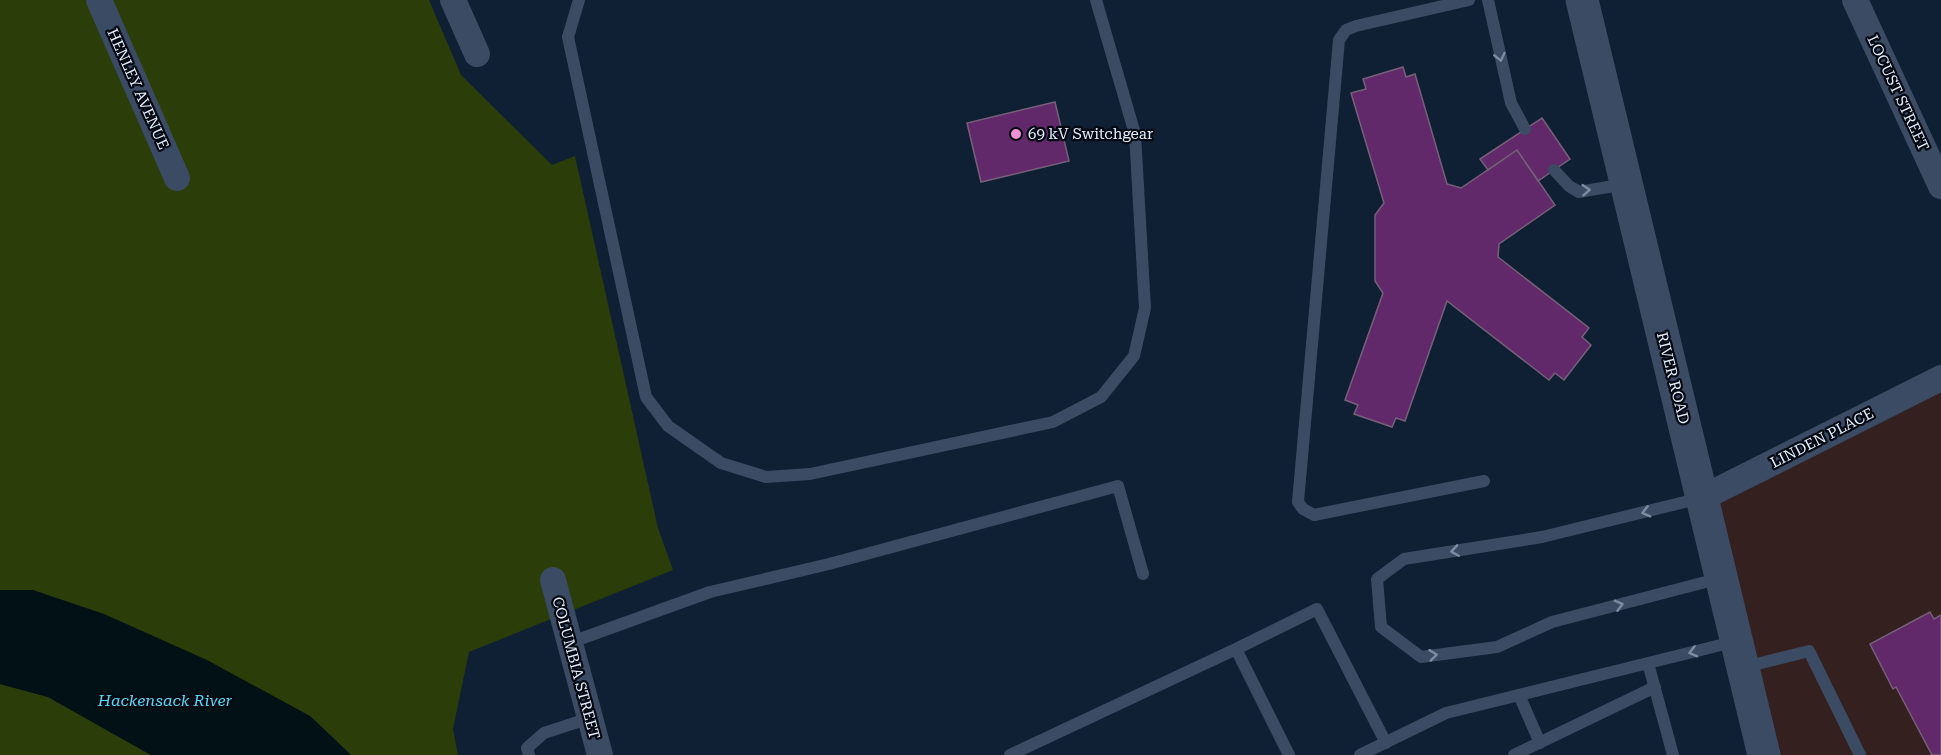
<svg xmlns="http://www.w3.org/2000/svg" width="1941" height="755" viewBox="0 0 1941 755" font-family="'Roboto Serif',serif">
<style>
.education{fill:#33201f}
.green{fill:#2b3d08}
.water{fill:#021115}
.building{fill:#612969;stroke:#766079;stroke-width:1.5}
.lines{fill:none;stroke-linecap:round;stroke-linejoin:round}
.service{stroke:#3a4b63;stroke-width:12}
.minor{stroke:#3a4b63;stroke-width:26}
.secondary{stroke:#3a4b63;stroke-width:33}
.oneway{stroke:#7e8ca1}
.poi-dot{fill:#f391d6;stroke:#040912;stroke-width:2}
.labels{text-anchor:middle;stroke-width:4.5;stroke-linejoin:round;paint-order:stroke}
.street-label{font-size:15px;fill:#e3eefd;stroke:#040912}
.poi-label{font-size:15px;fill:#e3eefd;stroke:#040912;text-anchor:start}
.water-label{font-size:16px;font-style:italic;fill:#59dbfa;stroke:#040912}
</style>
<rect width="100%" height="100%" fill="#0f1f34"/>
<path class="education" d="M1941,378v377h-177l-62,-257z"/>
<path class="green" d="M0,0h429l32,75 91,90 23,-9 83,372 15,42 -204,82 -16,77 5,26h-107l-41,-39 -277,-126h-33z
M0,684l48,13 103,58h-151z"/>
<path class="water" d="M0,590h33l71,24 103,46 103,56 41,39h-200l-103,-58 -48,-13z"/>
<path class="building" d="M1403,67l3,10 9,-3 32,110 14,4 56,-38 38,55 -56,39 -1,13 91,71 -7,9 9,8 -27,35 -9,-7 -6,7 -102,-79 -42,120 -9,-3 -4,9 -38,-13 4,-9 -13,-5 38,-107 -8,-12v-66l9,-12 -33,-110 15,-4 -3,-10z
M1055,102l14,59 -88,21 -14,-59z
M1542,118l28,41 -32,22 -21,-31 -29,20 -8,-11z
M1930,612l4,7 7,-4v140h-9l-36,-68 -3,2 -23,-45z"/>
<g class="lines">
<path class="service" d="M579,0l-11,37 78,360 22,29 53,37 45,14 44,-3 243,-52 48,-25 33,-41 11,-48 -10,-174 -39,-134
M1469,0l-113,26 -10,4 -7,10 -41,462 5,7 11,6 170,-34
M1488,0l23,103 14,26
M1554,170l15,16 10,6 46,-8
M1701,498l-159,39 -138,22 -27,20 4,48 40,30 76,-10 55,-25 169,-44
M569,643l141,-51 119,-28 289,-78 25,88
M1648,663l25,92
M1745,667l64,-16 51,104
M1519,695l21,48
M529,755l-2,-7 17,-15 46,-15
M1010,755l226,-106
M1289,755l-53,-106 81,-40 69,134
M1360,755l86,-42 291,-72
M1514,755l141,-68"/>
<path class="minor" d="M99,0l78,178
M453,0l24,54
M1855,0l86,186
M1702,498l239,-120
M553,580l47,175"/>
<path class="secondary" d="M1582,0l182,755"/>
</g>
<defs><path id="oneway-chevron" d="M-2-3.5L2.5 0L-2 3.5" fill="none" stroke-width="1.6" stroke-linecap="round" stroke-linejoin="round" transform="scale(1.5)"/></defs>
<g class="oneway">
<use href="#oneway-chevron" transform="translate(1500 57) rotate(77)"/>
<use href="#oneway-chevron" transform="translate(1586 190) rotate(-4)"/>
<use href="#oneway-chevron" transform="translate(1646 512) rotate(166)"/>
<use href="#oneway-chevron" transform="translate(1455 551) rotate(171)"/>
<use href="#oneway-chevron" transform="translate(1619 605) rotate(-15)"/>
<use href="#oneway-chevron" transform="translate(1693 652) rotate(166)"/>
<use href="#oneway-chevron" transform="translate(1433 655) rotate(-7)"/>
</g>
<circle class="poi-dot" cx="1016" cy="134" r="6"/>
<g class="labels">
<g class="street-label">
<text transform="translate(138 89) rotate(66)" y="5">HENLEY AVENUE</text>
<text transform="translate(1898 93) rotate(65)" y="5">LOCUST STREET</text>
<text transform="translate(1673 378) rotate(76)" y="5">RIVER ROAD</text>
<text transform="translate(1822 438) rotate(-27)" y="5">LINDEN PLACE</text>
<text transform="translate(576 668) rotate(75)" y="5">COLUMBIA STREET</text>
</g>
<g class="poi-label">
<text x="1028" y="139">69 kV Switchgear</text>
</g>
<g class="water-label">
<text x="165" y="706">Hackensack River</text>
</g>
</g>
</svg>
